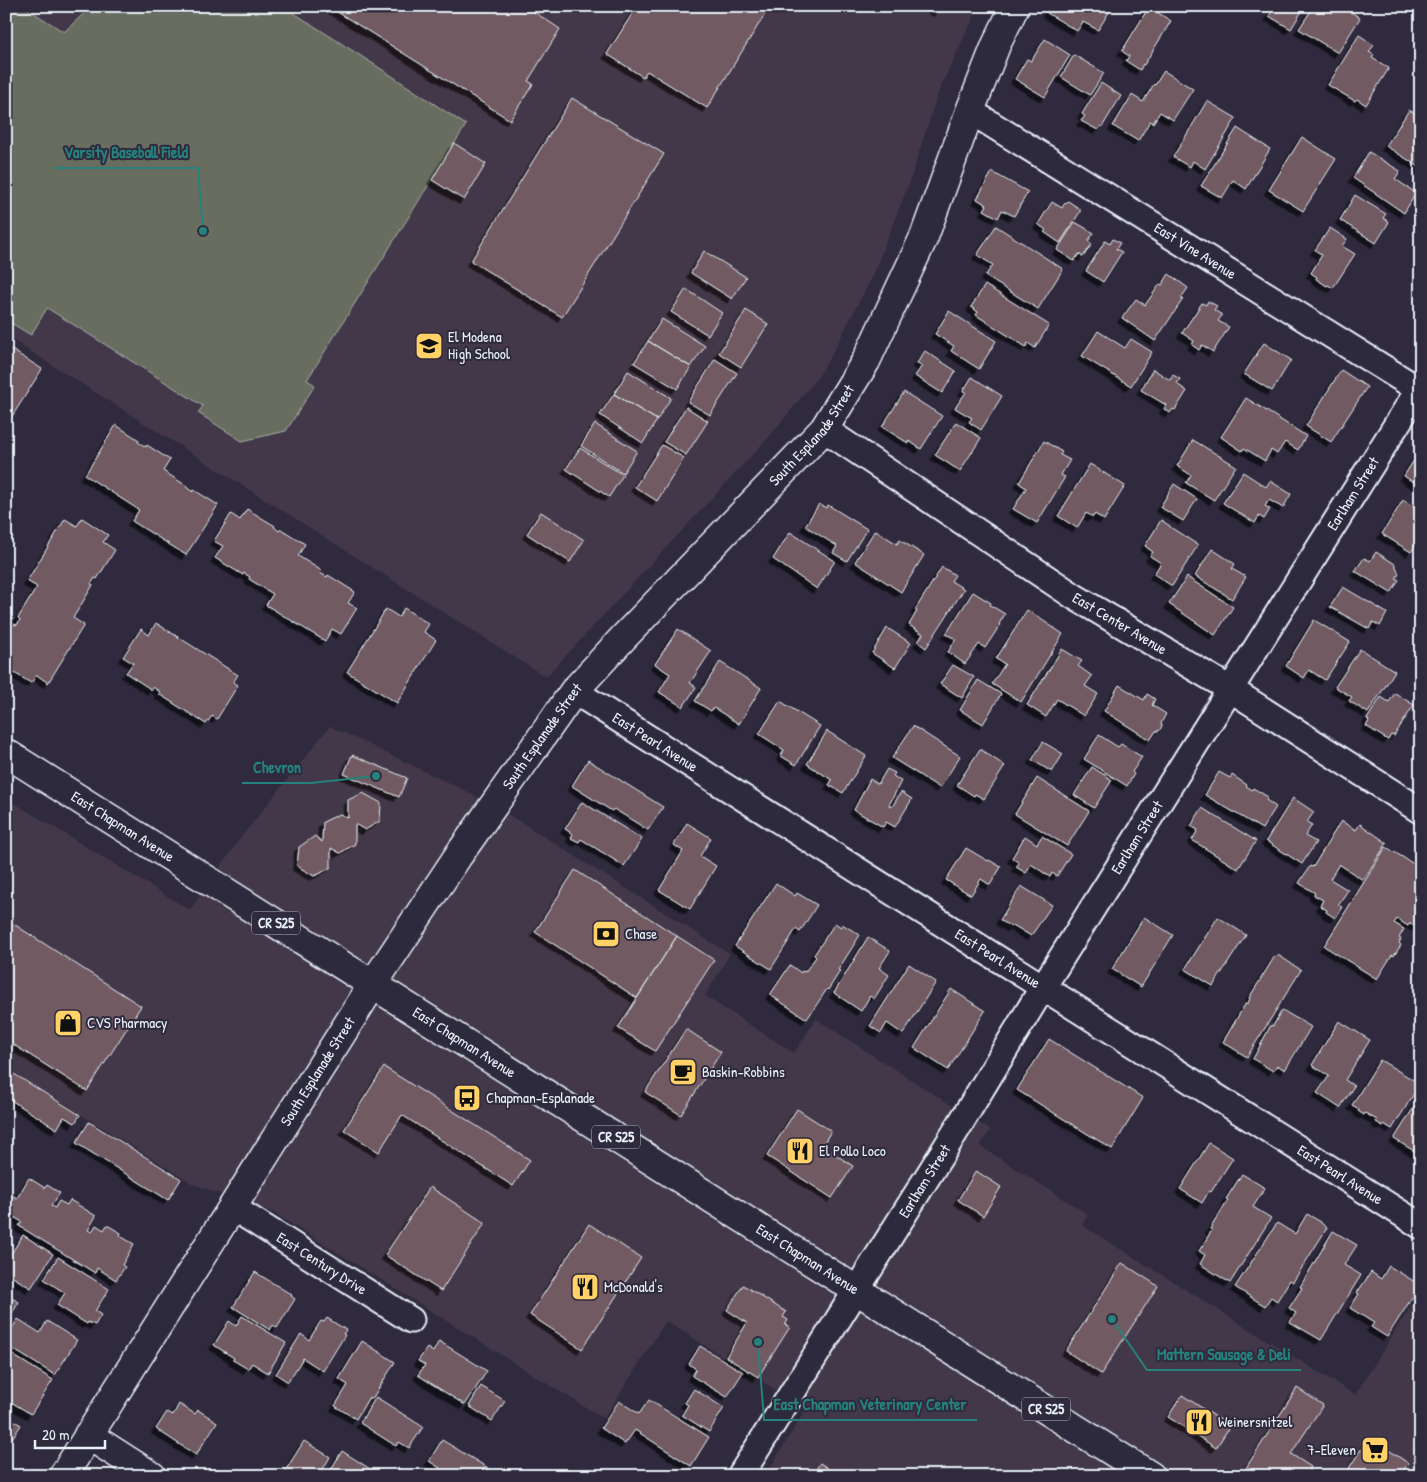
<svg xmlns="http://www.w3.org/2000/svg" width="1427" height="1482" viewBox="0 0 1427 1482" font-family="'Patrick Hand',sans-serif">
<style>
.built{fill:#433848}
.green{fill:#676d5f;stroke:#a8afac}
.building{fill:#715a62;stroke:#e8f1f8;filter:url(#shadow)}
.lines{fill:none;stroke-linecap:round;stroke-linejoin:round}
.minor-casing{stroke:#e8f1f8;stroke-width:29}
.tertiary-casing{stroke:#e8f1f8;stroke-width:31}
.secondary-casing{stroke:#e8f1f8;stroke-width:31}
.primary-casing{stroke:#e8f1f8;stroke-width:31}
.minor{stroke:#2f2a3d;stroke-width:25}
.tertiary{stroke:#2f2a3d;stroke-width:28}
.secondary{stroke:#2f2a3d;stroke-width:28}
.primary{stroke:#2f2a3d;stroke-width:28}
.labels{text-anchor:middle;stroke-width:4;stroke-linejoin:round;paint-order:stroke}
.shield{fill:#2f2a3d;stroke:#b0b5c0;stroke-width:1}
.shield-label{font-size:14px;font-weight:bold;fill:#e8f1f8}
.street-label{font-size:15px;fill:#e8f1f8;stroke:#2f2a3d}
.poi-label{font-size:15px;fill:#e8f1f8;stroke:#2f2a3d;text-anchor:start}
.leader{fill:none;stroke:#25827c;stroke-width:2}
.callout-dot{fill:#25827c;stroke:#2f2a3d;stroke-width:2}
.callout-label{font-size:16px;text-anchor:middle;font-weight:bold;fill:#25827c;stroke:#2f2a3d;stroke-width:4;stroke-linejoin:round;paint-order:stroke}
</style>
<defs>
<filter id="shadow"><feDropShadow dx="-4.5" dy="4.5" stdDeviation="0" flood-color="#0009"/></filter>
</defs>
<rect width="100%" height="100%" fill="#2f2a3d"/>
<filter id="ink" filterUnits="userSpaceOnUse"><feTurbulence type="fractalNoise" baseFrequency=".02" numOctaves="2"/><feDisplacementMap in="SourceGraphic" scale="10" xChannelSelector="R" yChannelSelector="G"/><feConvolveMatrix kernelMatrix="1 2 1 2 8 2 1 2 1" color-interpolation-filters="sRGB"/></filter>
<g filter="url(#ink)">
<path class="built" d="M6,6h973l-40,84 -30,94 -38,95 -40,77 -13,21 -50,61 -222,239 -540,-341z
M330,726l136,65 55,31 209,132 -25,42 89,57 22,-34 174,111 -10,16 108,68 -6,11 273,170 66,-105v186h-656l41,-67 -140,-88 -62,98 -330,-206 -79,-28 -189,-117v-270l184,112 52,-74z"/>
<path class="green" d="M6,6h17l41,26 28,-26h191l109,70 74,49 -159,255 8,5 -29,46 -44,10 -44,-28 5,-7 -156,-98 -16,27 -25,-15z"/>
<path class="building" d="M328,6h197l35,23 -32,52 5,3 -23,36z
M637,6h133l-63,102 -60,-37 -4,6 -36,-23z
M927,6h15l-4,6z
M1051,6h55l5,3 -13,21 -15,-8 -6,9 -30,-18z
M1275,6h30l-14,23 -22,-13z
M1314,6h29l17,12 -22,35 -39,-24z
M1149,7l22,14 -27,44 -1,-1 -3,6 -14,-9 3,-5 -7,-5z
M1359,35l15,10 -5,7 5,3 -2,3 17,10 -23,37 -9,-6 -2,2 -27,-16z
M1045,39l25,16 -25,42 -30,-18 12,-20 4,2z
M1074,55l30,18 -14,22 -29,-18z
M1164,71l29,18 -20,31 -13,-8 -7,11 -3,-2 -12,20 -25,-15 19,-31 11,7 11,-18 1,1z
M1101,83l20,13 -19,31 -1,-1 -3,4 -17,-9 4,-5 -3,-2z
M572,98l92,56 -102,163 -91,-56z
M1207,101l29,17 -31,51 -12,-8 -3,6 -17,-10z
M1409,110l12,7v51l-35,-22z
M1237,128l33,21 -24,40 -13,-9 -11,18 -21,-12z
M1302,137l34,22 -33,52 -34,-21z
M454,143l32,21 -22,36 -32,-20z
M1369,152l31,19 -5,8 21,14 -12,20 -51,-35z
M992,172l36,20 -14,24 -12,-6 -4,8 -14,-8 3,-5 -10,-6z
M1355,195l31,19 -3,4 6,4 -13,21 -36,-23z
M1068,201l12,8v3l-20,31 -16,-11 2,-2 -8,-6 14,-22 10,6 3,-5h1z
M1075,222l19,11 -6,8 4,3 -9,13 -4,-3 -5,7 -17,-11z
M996,226l67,43 -25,40 -53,-33 8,-11 -16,-10z
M1330,228l17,11 -5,7 13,8 -22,34 -5,-3 -1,1 -11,-7 1,-2 -6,-4 11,-18 -7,-5z
M1113,239l7,4 -4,6 6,3 -19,30 -17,-11 19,-30 5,3z
M704,251l42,26 -14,22 -41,-26z
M1169,274l19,14 -7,10 2,1 -28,42 -33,-23 14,-19 9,6 15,-21 2,1z
M985,285l64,40 -14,23 -7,-5 -2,4 -50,-32 2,-3 -7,-5z
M686,289l36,24 -14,22 -37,-23z
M1208,301l9,5 -3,4 8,5 -4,6 11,6 -16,25 -11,-7 -3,5 -7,-5 2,-4 -12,-8 20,-30 4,2z
M746,310l22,14 -27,43 -22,-14z
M949,311l47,30 -17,28 -28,-18 3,-5 -19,-12z
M662,319l43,27 -14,21 -43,-26z
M1098,331l27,17 6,-9 21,13 -21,34 -49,-30z
M648,341l43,26 -14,22 -43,-26z
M1264,343l27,17 -19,31 -28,-17z
M7,347l35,22 -36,57v-77z
M925,351l31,20 -14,22 -27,-17 7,-10 -5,-3z
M715,359l22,14 -27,42 -22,-13z
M1153,369l17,11 3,-5 7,4 -3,5 10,7 -12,19 -2,-1 -3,4 -6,-4 2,-4 -25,-15z
M1341,370l26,17 -36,55 -25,-16z
M628,371l43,27 -14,22 -43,-26z
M972,377l30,19 -21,34 -12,-8 3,-4 -17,-10 11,-16 -3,-1z
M904,392l38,24 -21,33 -12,-8 -1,2 -26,-16z
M614,394l43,26 -14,23 -43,-28z
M1246,398l60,38 -8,14 -13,-8 -8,12 -6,-4 -6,11 -21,-13 -2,3 -21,-14z
M686,407l22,14 -22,34 -22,-13z
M956,422l25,16 -21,33 -25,-16z
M595,424l42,27 -14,22 -42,-27z
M116,425l23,15 -1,2 8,5 1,-2 23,15 -7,11 24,15 -1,1 7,5 1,-2 24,15 -32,50 -54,-34 7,-11 -54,-35z
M1193,440l43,26 -22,34 -28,-17 5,-8 -14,-9z
M1044,441l18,11 -2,3 10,5 -9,15 4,2 -28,46 -24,-14 13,-21 -7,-5z
M662,445l22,13 -27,43 -22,-14z
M580,448l43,27 -14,22 -43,-28z
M1421,449v38l-17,-11z
M1090,464l35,22 -21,34 -9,-6 -2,3 -7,-4 -9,15 -19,-12z
M1243,472l23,15 4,-6 21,13 -8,14 -14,-8 -4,6 5,3 -6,10 -5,-3 -4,7 -32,-20z
M1174,484l23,15 -14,22 -23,-14z
M1403,500l18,11v26l-10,15 -29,-18z
M819,504l7,4 2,-3 39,24 -20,32 -14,-8 4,-7 -32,-20z
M247,509l28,17 -1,1 5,4 2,-2 24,15 -7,12 24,15 -2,2 7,4 1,-2 27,17 -7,11 9,5 -16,26 -9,-5 -7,12 -59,-36 7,-11 -24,-15 1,-2 -6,-4 -1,2 -28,-17 8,-12 -9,-5 17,-27 9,6z
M541,512l43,28 -14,22 -43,-28z
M82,518l26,17 -5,7 12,8 -18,29 -2,-1 -4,6 2,1 -20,33 11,7 -36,58 -11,-8 -6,8 -25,-15 5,-10 -5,-3v-18l8,-13 3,1 3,-5 -2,-2 19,-31 -10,-6 38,-62 12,7z
M1161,520l9,6v1l28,18 -26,41 -18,-12 7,-11 -11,-7 3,-4 -8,-6z
M875,530l22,14 3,-4 24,15 -23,37 -46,-30z
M790,532l45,29 -18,28 -44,-30z
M1212,549l23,15 -3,5 14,8 -14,22 -37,-23z
M1376,552l19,12 4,10 -3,4 3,2 -8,13 -36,-22 9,-13 6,3z
M942,567l13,8 -4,6 13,8 -38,59 -8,-6 5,-8 -14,-9 8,-14 -2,-1z
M1187,577l46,30 -18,28 -46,-31z
M1343,587l44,26 -7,13 -7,-4 -4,7 -39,-22z
M973,592l18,11 -1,2 15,9 -6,10 1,1 -15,23 -6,-4 -14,20 -17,-12 8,-13 -10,-5z
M404,608l25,16 -5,8 12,8 -39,63 -50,-31 39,-63 13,8z
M1027,610l36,24 -42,68 -29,-18 13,-20 -9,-5z
M1314,620l36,22 -25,38 -16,-10 -5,8 -18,-12z
M156,623l82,52 -5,7 5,3 -21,34 -5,-3 -6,8 -47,-30 1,-2 -7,-5 -1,3 -26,-17 7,-10 -10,-6 18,-28 8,6z
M887,628l24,15 -16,25 -23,-15z
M678,629l33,22 -21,32 6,4 -13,20 -24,-15 11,-18 -15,-10z
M1062,649l20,12 -4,5 14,10 -7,10 13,8 -14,22 -27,-17 -11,18 -19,-12z
M1360,649l35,22 -27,42 -19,-12 3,-4 -17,-10z
M720,662l41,26 -22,36 -25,-16 -3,3 -16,-10z
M953,665l21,12 -12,21 -22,-14z
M978,680l23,14 -18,30 -23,-14z
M1119,685l25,15 3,-6 8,5 -3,6 14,9 -5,9 1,3 -3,5h-3l-6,9 -46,-29z
M1395,693l19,12 -20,31 -3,-1 -3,5 -22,-14 3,-5 -2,-2 14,-22 8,5z
M780,701l40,25 -24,39 -15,-9 3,-6 -25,-16z
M913,726l47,30 -20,32 -48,-30z
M827,731l39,25 -23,37 -14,-8 3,-5 -25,-16z
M1099,735l19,12 3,-3 21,13 -10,15 2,2 -7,12 -43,-27z
M1043,742l20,12 -11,18 -20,-12z
M980,749l25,17 -21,33 -9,-5 -1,2 -17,-11z
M352,755l55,23 -8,19 -55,-23z
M588,760l75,47 -15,23 -34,-21 -2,2 -40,-25z
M1092,767l20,13 -18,28 -20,-13z
M887,769l8,4 -2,3 8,5 -12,24 3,2 9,-15 11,7 -17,28 -9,-5 -3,5 -29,-17 16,-31 8,5z
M1219,772l11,6 2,-3 15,10 -1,1 6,4 1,-2 15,9 -2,3 10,7 -14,22 -57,-34z
M1037,778l52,33 -22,35 -52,-32z
M363,793l18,10 -1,18 -15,9 -10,-6v20l-15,9 -9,-5v19l-10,6 -7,3 -17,-10 2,-19 16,-11 7,6 1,-20 17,-8 8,4v-18z
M1293,798l21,14 -7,10 5,3 -7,11 11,6 -14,22 -36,-23z
M582,802l60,37 -18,27 -43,-27 -2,3 -8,-4 2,-4 -8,-5z
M1202,808l54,33 -18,28 -46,-29 6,-10 -7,-4z
M1341,821l15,9 4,-6 27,19 -24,37 -24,-16 -9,15 18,11 -10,15 4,2 -7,11 -9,-6 1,-2 -7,-4 3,-6 -9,-5 1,-2 -16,-10 11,-17 3,1z
M687,823l24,15 -11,18 16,10 -26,43 -31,-19 24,-39 -9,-6z
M1025,836l12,8 5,-8 29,18 -14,22 -5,-3 -2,4 -19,-13 -5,9 -10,-6 3,-4 -7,-5z
M1386,847l31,19 -3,4 7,4v55l-11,-6 -2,3 -11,-7 -3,4 10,6 -5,9 2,1 -2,4 2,2 -7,11 -2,-1 -15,24 -53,-33z
M966,848l22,13 1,-1 12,7 -11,18 -9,-6 -10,16 -25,-15z
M575,870l102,66 -40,62 -102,-66z
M776,883l19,13 2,-3 20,12 -17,27 -4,-3 -25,40 -36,-23z
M1021,886l31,19 -21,31 -18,-11 -2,2 -11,-7z
M1144,917l29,18 -32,52 -29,-18z
M1218,917l28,18 -33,51 -28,-17z
M12,923l129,83 -54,85 -81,-51v-108z
M835,923l6,4 1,-3 18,11 -22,35 2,1 -12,19 -1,-1 -20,30 -37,-24 20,-30 11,8 1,-2 3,1 11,-15 -2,-2z
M677,936l37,24 -59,91 -37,-23z
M868,937l22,14 -11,17 10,7 -15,24 -4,-3 -9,15 -27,-18z
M1278,955l23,15 -54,87 -24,-15 23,-39 1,1 3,-5 -1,-1 26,-42 2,1z
M909,964l27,18 -33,52 -16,-11 -6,10 -11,-7z
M951,989l34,22 -37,59 -34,-22z
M1282,1010l29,17 -26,43 -8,-5 -4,6 -20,-12 18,-34 2,1z
M1339,1021l31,19 -25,40 9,6 -14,22 -23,-15 12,-17 -17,-11z
M686,1029l35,23 -40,63 -36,-23z
M1049,1039l94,59 -31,51 -95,-59z
M1380,1060l40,24 -28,45 -8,-5 -1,2 -7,-4 1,-2 -12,-7 -1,2 -6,-4 1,-2 -7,-4z
M384,1067l146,93 -17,26 -111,-71 -23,37 -35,-22z
M6,1069l74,46 -5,8 -11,-6 -7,12 -51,-32z
M1421,1096v59l-27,-16z
M797,1109l34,22 -9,15 31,20 -21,32 -65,-42z
M89,1122l92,57 -13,21 -92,-57z
M1209,1143l24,15 -22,34 -2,-1 -7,12 -22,-14z
M976,1171l25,16 -18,29 -25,-16z
M1242,1174l23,14 -12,19 18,11 -41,65 -30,-19 5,-9 -6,-4 13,-21 -2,-1 18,-29 -2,-1z
M29,1178l16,10 2,-3 13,8 -9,13 4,2 4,-7 8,4 3,-5 26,16 -8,14 4,2 4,-7 8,5 3,-5 14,8 -1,3 14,8 -12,21 3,2 -9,13 -19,-12 -2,5 -76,-47 3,-4 -16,-10v-5l7,-11 4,2z
M430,1187l55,36 -44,68 -56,-36z
M1307,1214l14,8v1l6,5 -34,54 -3,-2 -13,21 -6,-4 -6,9 -30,-19 42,-64 18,11z
M589,1224l52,34 -59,91 -52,-34z
M1333,1231l24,14 -13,20 17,10 -40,65 -31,-18 6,-9 -7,-5 13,-20 -2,-1z
M23,1235l30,19 -22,34 -25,-15v-11z
M58,1257l51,32 -14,22 6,4 -6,10 -7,-3 -1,2 -30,-19 8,-12 -21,-14z
M1122,1263l36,23 -57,88 -35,-23z
M1389,1266l31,19 -33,52 -16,-10 3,-4 -24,-15 9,-14 -2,-1 14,-21 10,7z
M255,1272l37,23 -1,1 4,3 -18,29 -4,-3 -3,5 -37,-23z
M743,1285l43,27 -3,5 5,3 -3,5 5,2 -32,50 -32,-20 21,-34 -20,-13z
M6,1295l13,7 -13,21z
M242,1316l44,27 -18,30 -16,-10 -4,6 -15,-9 1,-2 -20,-13 15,-24 7,5z
M327,1318l19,12 -3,4 2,1 -22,36 -20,-13 -15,24 -12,-8 25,-40 8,6 12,-19 3,1z
M18,1319l22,14 7,-12 30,19 -22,35 -49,-30v-7z
M362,1341l33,21 -23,37 -3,-2 -13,22 -21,-13 13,-21 -9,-6z
M439,1341l48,30 -22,34 -47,-30 7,-10 -7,-4 9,-13 6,4z
M700,1346l43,26 -16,25 -35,-21 4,-7 -7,-5z
M6,1351l47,29 -22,34 -25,-15v-12l2,-3 -2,-1z
M481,1386l24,15 -13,20 -23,-15z
M1297,1388l26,17 -32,49 20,13 -6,9h-55l-6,-5z
M694,1389l30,19 -15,24 -27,-17 6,-10 -3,-2z
M1182,1395l48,31 -14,22 -48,-31z
M376,1397l47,30 -14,21 -10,-6 -3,4 -36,-23z
M649,1400l60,37 -18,29 -56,-36 -10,14 -24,-16 18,-27 20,13z
M179,1404l16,10 3,-4 19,12 -21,33 -40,-26 11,-17 6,3z
M6,1416l15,9 -12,18 -2,-1 -1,1z
M1369,1437l39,26 -8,13h-56z
M442,1440l46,28 -5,8h-41l-5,-3 3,-5 -11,-7z
M304,1441l26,16 -11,19h-37z
M342,1451l36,23 -1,2h-50z
M820,1463l19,13h-27z"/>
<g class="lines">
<defs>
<g id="minor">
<path id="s1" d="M970,111l451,280"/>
<path id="s2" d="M824,429l251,168 155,92 191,122"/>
<path id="s3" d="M574,691l847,535"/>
<path id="s4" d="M232,1207l179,113"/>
<path id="s5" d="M740,1476l208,-332 95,-157 378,-601"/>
</g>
<g id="tertiary">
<path id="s6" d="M373,984l85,-128 116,-165 49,-53 201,-209 42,-68 58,-124 46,-126 26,-66 19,-39"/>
<path d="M88,1435l64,41"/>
</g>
<g id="secondary">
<path id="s7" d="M63,1476l310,-492"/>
</g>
<g id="primary">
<path id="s8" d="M6,753l1145,723"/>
</g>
</defs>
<use href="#minor" class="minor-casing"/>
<use href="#tertiary" class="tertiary-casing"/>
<use href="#secondary" class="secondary-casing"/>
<use href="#primary" class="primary-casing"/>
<use href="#minor" class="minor"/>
<use href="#tertiary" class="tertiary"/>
<use href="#secondary" class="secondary"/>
<use href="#primary" class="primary"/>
</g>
</g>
<defs>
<symbol id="school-square" viewBox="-11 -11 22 22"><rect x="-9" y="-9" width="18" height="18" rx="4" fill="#ffd166" stroke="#2f2a3d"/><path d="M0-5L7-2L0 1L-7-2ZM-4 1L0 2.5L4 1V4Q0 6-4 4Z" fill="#111"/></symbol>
<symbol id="bank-square" viewBox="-11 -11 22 22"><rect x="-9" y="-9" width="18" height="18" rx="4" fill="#ffd166" stroke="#2f2a3d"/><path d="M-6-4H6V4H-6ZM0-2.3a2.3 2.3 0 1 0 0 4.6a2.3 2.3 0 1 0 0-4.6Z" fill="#111"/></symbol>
<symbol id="shop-square" viewBox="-11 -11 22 22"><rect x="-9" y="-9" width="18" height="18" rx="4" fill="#ffd166" stroke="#2f2a3d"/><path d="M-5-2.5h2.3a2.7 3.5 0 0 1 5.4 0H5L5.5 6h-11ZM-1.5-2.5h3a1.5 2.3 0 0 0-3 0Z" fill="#111"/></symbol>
<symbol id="cafe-square" viewBox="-11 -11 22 22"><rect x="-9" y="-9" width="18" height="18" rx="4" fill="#ffd166" stroke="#2f2a3d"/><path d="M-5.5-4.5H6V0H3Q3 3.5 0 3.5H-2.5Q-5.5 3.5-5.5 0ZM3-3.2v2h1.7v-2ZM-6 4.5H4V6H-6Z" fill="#111"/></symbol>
<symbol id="bus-square" viewBox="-11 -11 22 22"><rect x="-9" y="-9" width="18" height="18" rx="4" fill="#ffd166" stroke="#2f2a3d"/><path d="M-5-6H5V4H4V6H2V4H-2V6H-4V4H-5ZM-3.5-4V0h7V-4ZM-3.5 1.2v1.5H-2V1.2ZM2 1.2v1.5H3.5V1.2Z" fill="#111"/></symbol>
<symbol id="restaurant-square" viewBox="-11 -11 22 22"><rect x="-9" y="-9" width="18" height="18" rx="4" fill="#ffd166" stroke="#2f2a3d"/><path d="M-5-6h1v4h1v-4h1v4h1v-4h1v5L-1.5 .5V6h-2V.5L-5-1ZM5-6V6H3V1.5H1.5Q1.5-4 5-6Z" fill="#111"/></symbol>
<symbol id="supermarket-square" viewBox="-11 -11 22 22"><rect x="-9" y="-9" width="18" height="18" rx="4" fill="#ffd166" stroke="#2f2a3d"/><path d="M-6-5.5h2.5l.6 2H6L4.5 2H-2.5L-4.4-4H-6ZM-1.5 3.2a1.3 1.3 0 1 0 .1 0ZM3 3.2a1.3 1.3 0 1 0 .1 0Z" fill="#111"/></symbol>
</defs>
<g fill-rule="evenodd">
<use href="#school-square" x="413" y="330" width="32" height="32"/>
<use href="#bank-square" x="590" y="918" width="32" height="32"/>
<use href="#shop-square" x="52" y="1007" width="32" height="32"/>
<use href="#cafe-square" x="667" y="1056" width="32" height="32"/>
<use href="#bus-square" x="451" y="1082" width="32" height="32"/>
<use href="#restaurant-square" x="784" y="1135" width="32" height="32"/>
<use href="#restaurant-square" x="569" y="1271" width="32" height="32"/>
<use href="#restaurant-square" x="1183" y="1406" width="32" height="32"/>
<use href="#supermarket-square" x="1359" y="1434" width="32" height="32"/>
</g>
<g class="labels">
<g class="shield">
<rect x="252" y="911.5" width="48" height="23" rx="4"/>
<rect x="592" y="1125.5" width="48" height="23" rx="4"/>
<rect x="1022" y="1397.5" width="48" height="23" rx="4"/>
</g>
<g class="shield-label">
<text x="276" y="928">CR S25</text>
<text x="616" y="1142">CR S25</text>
<text x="1046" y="1414">CR S25</text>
</g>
<g class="street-label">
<text dy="5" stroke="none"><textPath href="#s1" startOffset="265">East Vine Avenue</textPath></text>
<text dy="5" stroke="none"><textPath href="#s6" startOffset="705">South Esplanade Street</textPath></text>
<text dy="5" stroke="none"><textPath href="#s5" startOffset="1158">Earlham Street</textPath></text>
<text dy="5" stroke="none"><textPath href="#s2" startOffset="354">East Center Avenue</textPath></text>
<text dy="5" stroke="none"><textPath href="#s6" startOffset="300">South Esplanade Street</textPath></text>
<text dy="5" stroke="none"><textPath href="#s3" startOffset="96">East Pearl Avenue</textPath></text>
<text dy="5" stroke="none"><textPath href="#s8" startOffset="138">East Chapman Avenue</textPath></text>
<text dy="5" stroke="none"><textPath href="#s5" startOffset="752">Earlham Street</textPath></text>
<text dy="5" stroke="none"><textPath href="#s3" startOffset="501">East Pearl Avenue</textPath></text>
<text dy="5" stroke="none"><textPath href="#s8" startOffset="542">East Chapman Avenue</textPath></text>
<text dy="5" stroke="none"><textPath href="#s7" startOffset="478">South Esplanade Street</textPath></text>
<text dy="5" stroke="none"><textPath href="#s3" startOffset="906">East Pearl Avenue</textPath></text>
<text dy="5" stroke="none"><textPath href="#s5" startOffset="348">Earlham Street</textPath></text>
<text dy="5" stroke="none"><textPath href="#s8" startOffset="948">East Chapman Avenue</textPath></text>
<text dy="5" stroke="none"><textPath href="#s4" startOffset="106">East Century Drive</textPath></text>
</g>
<g class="poi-label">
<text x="448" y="342">El Modena<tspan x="448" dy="17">High School</tspan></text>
<text x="625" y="939">Chase</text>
<text x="87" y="1028">CVS Pharmacy</text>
<text x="702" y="1077">Baskin-Robbins</text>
<text x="486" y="1103">Chapman-Esplanade</text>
<text x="819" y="1156">El Pollo Loco</text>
<text x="604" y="1292">McDonald's</text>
<text x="1218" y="1427">Weinersnitzel</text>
<text x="1356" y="1455" text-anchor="end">7-Eleven</text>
</g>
</g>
<path class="leader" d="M203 231L198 168H54M376 776L311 783H242M1112 1319L1147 1370H1301M758 1342L764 1420H977"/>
<g class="callout-dot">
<circle cx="203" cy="231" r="5"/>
<circle cx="376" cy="776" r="5"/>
<circle cx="1112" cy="1319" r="5"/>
<circle cx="758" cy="1342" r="5"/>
</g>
<g class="callout-label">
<text x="126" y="158">Varsity Baseball Field</text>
<text x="277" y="773">Chevron</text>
<text x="1224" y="1360">Mattern Sausage &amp; Deli</text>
<text x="870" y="1410">East Chapman Veterinary Center</text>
</g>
<rect width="1427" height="1482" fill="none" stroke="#2f2a3d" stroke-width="25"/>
<rect x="12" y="12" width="1402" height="1457" fill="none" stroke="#e8f1f8" stroke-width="2" filter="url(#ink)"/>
<path d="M35 1440v8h70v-8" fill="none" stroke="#e8f1f8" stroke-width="2.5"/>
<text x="42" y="1440" font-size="15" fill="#e8f1f8" stroke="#2f2a3d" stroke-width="4" paint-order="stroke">20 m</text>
</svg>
